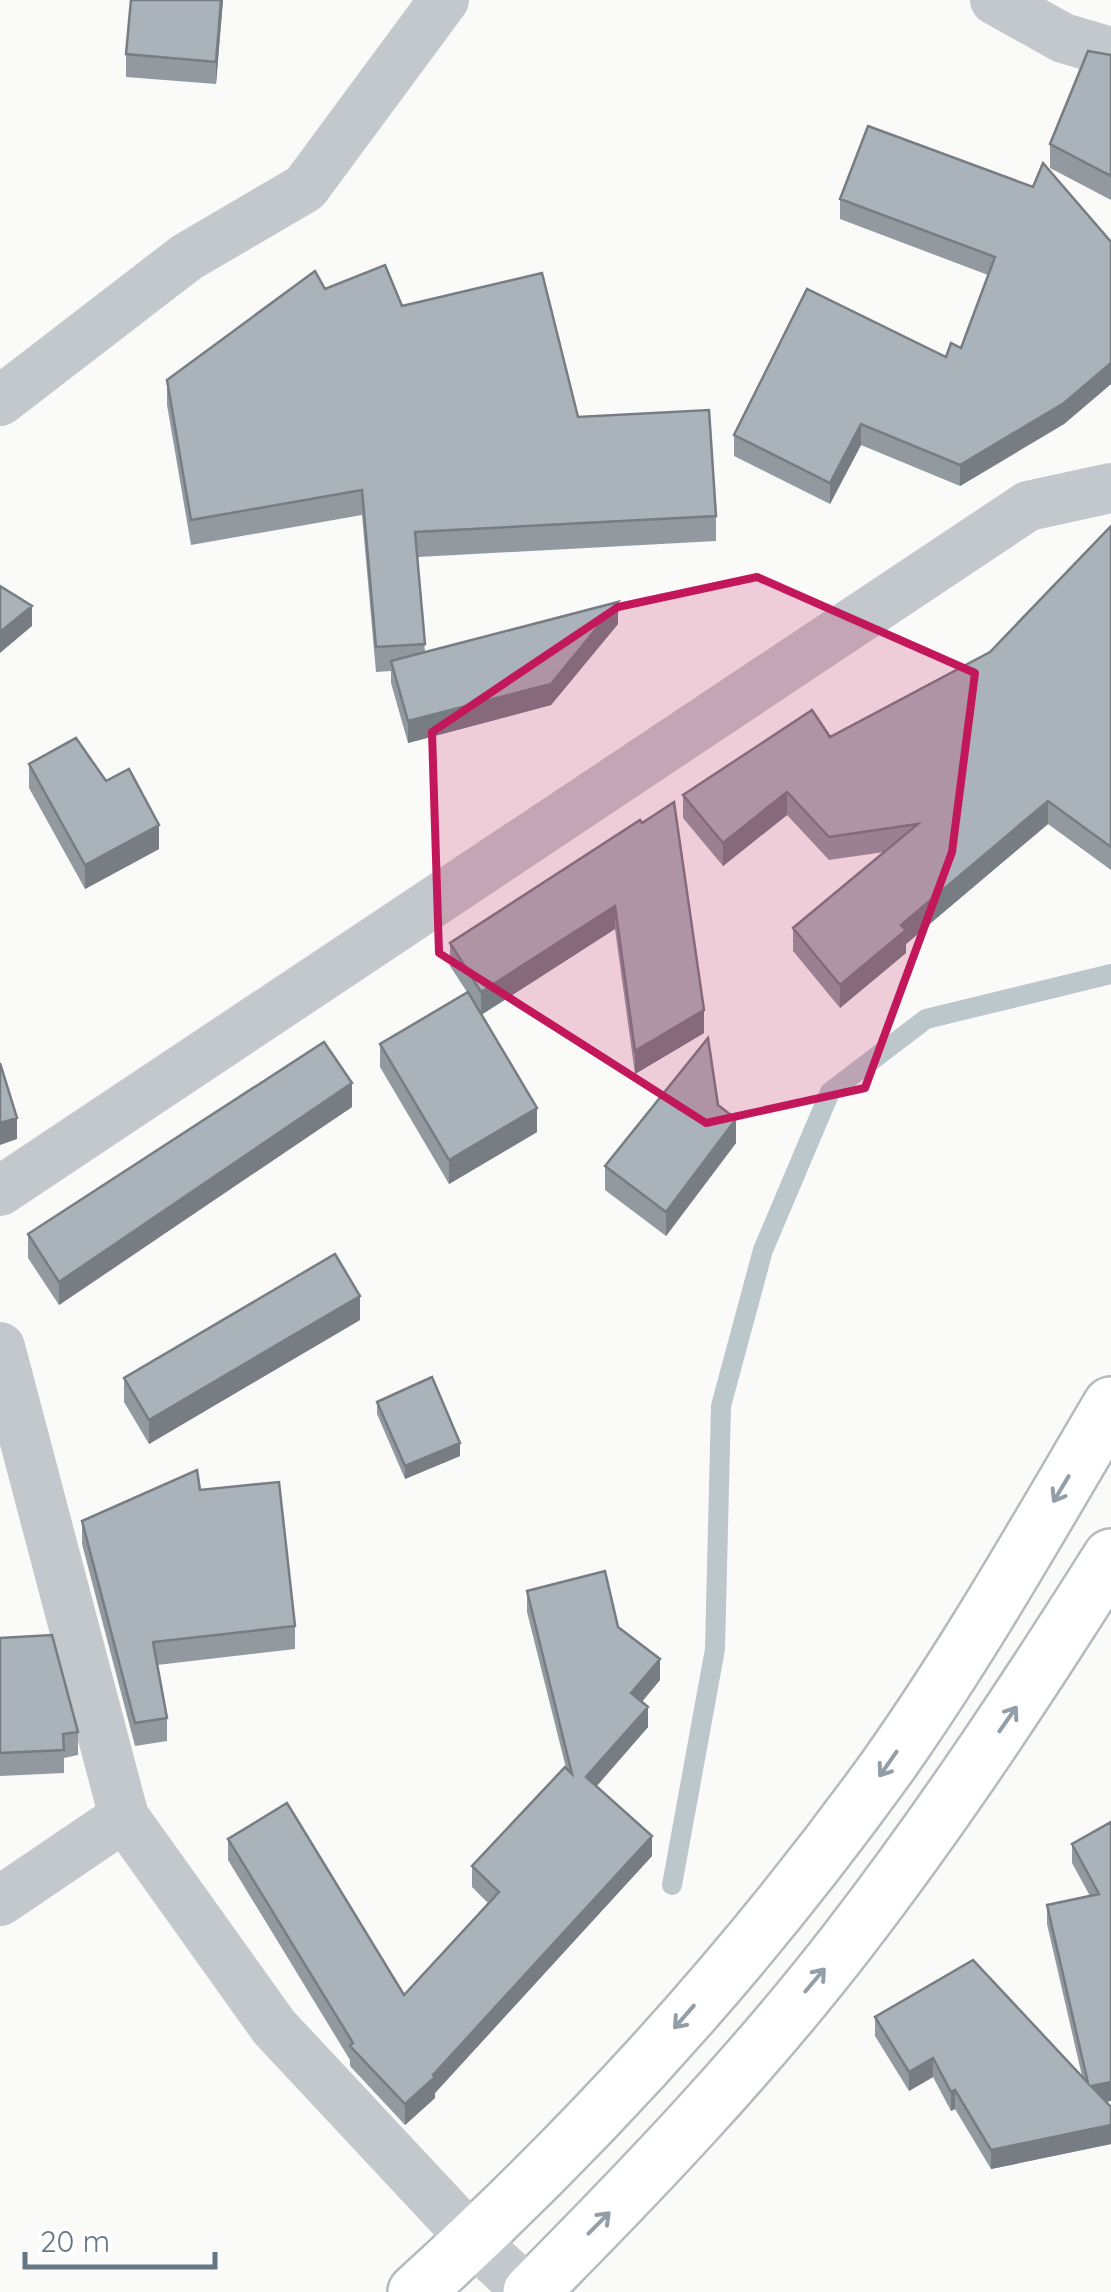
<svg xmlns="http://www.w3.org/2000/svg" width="1111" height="2292" viewBox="0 0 1111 2292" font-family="Quicksand,sans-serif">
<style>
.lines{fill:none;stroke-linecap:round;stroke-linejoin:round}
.stream{stroke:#bbc7cb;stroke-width:20}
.primary-casing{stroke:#b5babe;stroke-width:60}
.street{stroke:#c3c8cc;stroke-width:50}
.primary{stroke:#fff;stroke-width:55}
.wall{fill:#929a9f}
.shaded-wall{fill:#777d82}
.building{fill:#aab3b9;stroke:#777d82;stroke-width:2.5}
.oneway{stroke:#939fa8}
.marked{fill:#c2185b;fill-opacity:0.2;stroke:#c2185b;stroke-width:8;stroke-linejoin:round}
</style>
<rect width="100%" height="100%" fill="#fafaf8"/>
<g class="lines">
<path class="stream" d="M672,1885l43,-236 6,-243 42,-156 67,-158 96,-73 185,-45"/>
<defs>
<path id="primary" d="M416,2292c173,-157 334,-335 471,-525 82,-116 152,-240 224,-362
M531,2292c112,-113 222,-228 319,-354 94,-122 179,-251 261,-381"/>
</defs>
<use href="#primary" class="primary-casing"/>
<path class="street" d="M995,0l68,38 48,14
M0,401l187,-144 118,-69 139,-188
M0,1191l1028,-685 83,-18
M0,1347l124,470 150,210 199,213 55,52
M0,1901l124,-84"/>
<use href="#primary" class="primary"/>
</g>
<path class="wall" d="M131,0h92l-7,84 -90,-7v-23z
M1111,55v145l-61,-32v-24z
M840,199l271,43v142l-47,40 -104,62 -99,-41 -31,59 -96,-48v-21l212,-78 15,-9 27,-73 -148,-56z
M325,289l77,17 176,111 138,99v25l-298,16 7,95 193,-28 -67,81 -143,38 -17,-60v-12l-15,1 -14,-157 -171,30 -24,-140v-25z
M1111,526v344l-63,-46 -142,120v9l-66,55 -47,-57v-23l91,-76 -55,8 -42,-45 -64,51 -40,-48v-23l147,-58 160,-85z
M29,764l77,17 53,68 -74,40 -56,-101z
M640,820l64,213 -69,41 -20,-145 -134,86 56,117 -88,52 -69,-117v-23l87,-52 -17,-26v-23z
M718,1105l18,38 -70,93 -61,-46v-24z
M352,1107l-293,198 -31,-47v-24z
M360,1320l-211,124 -25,-42v-24z
M377,1402l83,54 -55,23 -28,-65z
M200,1490l95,136v23l-138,16 10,53v23l-32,5 -53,-202v-23z
M527,1591l91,36 42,53 -18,22 6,25 -51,59 55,70 -217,237v5l-30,27 -55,-59v-6l-122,-200v-21l176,156 84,-92 -16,-16v-21l94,-98 -39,-156z
M0,1638l78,94v23l-14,3v15l-64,3z
M1111,1822l-5,280 5,5v37l-120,25 -36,-60 -4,2 -18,-34 -24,14 -34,-55v-19l207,59 -35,-152v-19l43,-9 -18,-33v-19z"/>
<path class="shaded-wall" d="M221,0h2l-7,84v-22z
M1111,363v21l-47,40 -104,62v-21z
M861,424v21l-31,59v-21z
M618,602v22l-67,81 -143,38v-22z
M32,606v20l-32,27v-21z
M787,792v23l-64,51v-23z
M1048,801v23l-142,120v9l-66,55v-23l61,-60z
M159,825v24l-74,40v-24z
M615,906v23l-134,86v-23z
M704,1010v23l-69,41v-23z
M352,1083v24l-293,198v-23z
M537,1108v24l-88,52v-24z
M17,1118v21l-17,6v-22z
M736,1119v24l-70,93v-24z
M360,1296v24l-211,124v-24z
M460,1443v13l-55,23v-13z
M660,1659v21l-29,34v-21z
M648,1707v20l-62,71v-21z
M652,1836v20l-217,237v5l-30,27v-21z
M933,2058v19l-24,14v-19z
M1111,2082v19l-20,4v-19z
M955,2090v19l-4,2v-19z
M1111,2125v19l-120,25v-19z"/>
<path class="building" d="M131,0h90l-5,62 -90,-8z
M1088,51l23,4v121l-61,-32z
M868,126l165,61 10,-24 68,79v121l-47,40 -104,62 -99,-41 -31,59 -96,-48 73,-146 139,68 5,-14 10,5 34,-91 -155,-58z
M385,265l17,41 140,-33 36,144 131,-7 7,106 -301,16 10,112 -49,3 -14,-157 -171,30 -24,-140 148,-109 10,18z
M1111,526v321l-63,-46 -147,124 5,5 -66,55 -47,-57 125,-104 -89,13 -42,-45 -64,51 -40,-48 129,-85 18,27 160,-85z
M0,586l32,20 -32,26z
M618,602l-67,82 -143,37 -17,-60z
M76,738l30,43 23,-12 30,56 -74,40 -56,-101z
M674,802l30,208 -69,41 -20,-145 -134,86 -31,-49 190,-123 2,3z
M468,992l69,116 -88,52 -69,-116z
M708,1038l10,67 18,14 -70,93 -61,-46z
M324,1042l28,41 -293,199 -31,-48z
M0,1063l17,55 -17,5z
M335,1254l25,42 -211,124 -25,-42z
M432,1377l28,66 -55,23 -28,-64z
M197,1470l3,20 79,-8 16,144 -142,16 14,76 -32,5 -53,-202z
M605,1571l13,56 42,32 -29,34 17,14 -62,70 66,59 -219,239 2,2 -30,27 -55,-58 3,-3 -125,-204 59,-36 117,192 95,-103 -27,-26 93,-99 7,7 -45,-183z
M52,1635l26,97 -15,2 1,16 -64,3v-115z
M1111,1822v260l-20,4 20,21v18l-120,25 -36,-60 -4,2 -18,-34 -24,14 -34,-55 98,-57 115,123 -41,-178 52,-11 -27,-50z"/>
<defs><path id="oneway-shaft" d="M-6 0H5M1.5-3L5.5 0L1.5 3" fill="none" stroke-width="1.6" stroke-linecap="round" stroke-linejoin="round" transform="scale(2.5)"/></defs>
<g class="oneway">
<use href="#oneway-shaft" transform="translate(1061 1489) rotate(121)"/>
<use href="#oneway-shaft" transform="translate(1008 1719) rotate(-55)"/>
<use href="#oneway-shaft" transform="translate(888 1764) rotate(125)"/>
<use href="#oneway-shaft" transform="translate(815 1980) rotate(-50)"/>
<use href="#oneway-shaft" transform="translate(684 2017) rotate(131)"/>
<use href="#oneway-shaft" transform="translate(599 2223) rotate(-45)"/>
</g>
<path class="marked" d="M757,577l218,96 -23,179 -87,236 -159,35 -267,-170 -7,-221 186,-125z"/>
<path d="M25 2252v15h190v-15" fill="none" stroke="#657683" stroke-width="5"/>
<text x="40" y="2252" font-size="30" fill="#657683" stroke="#ffffff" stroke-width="8" paint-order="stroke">20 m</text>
</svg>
